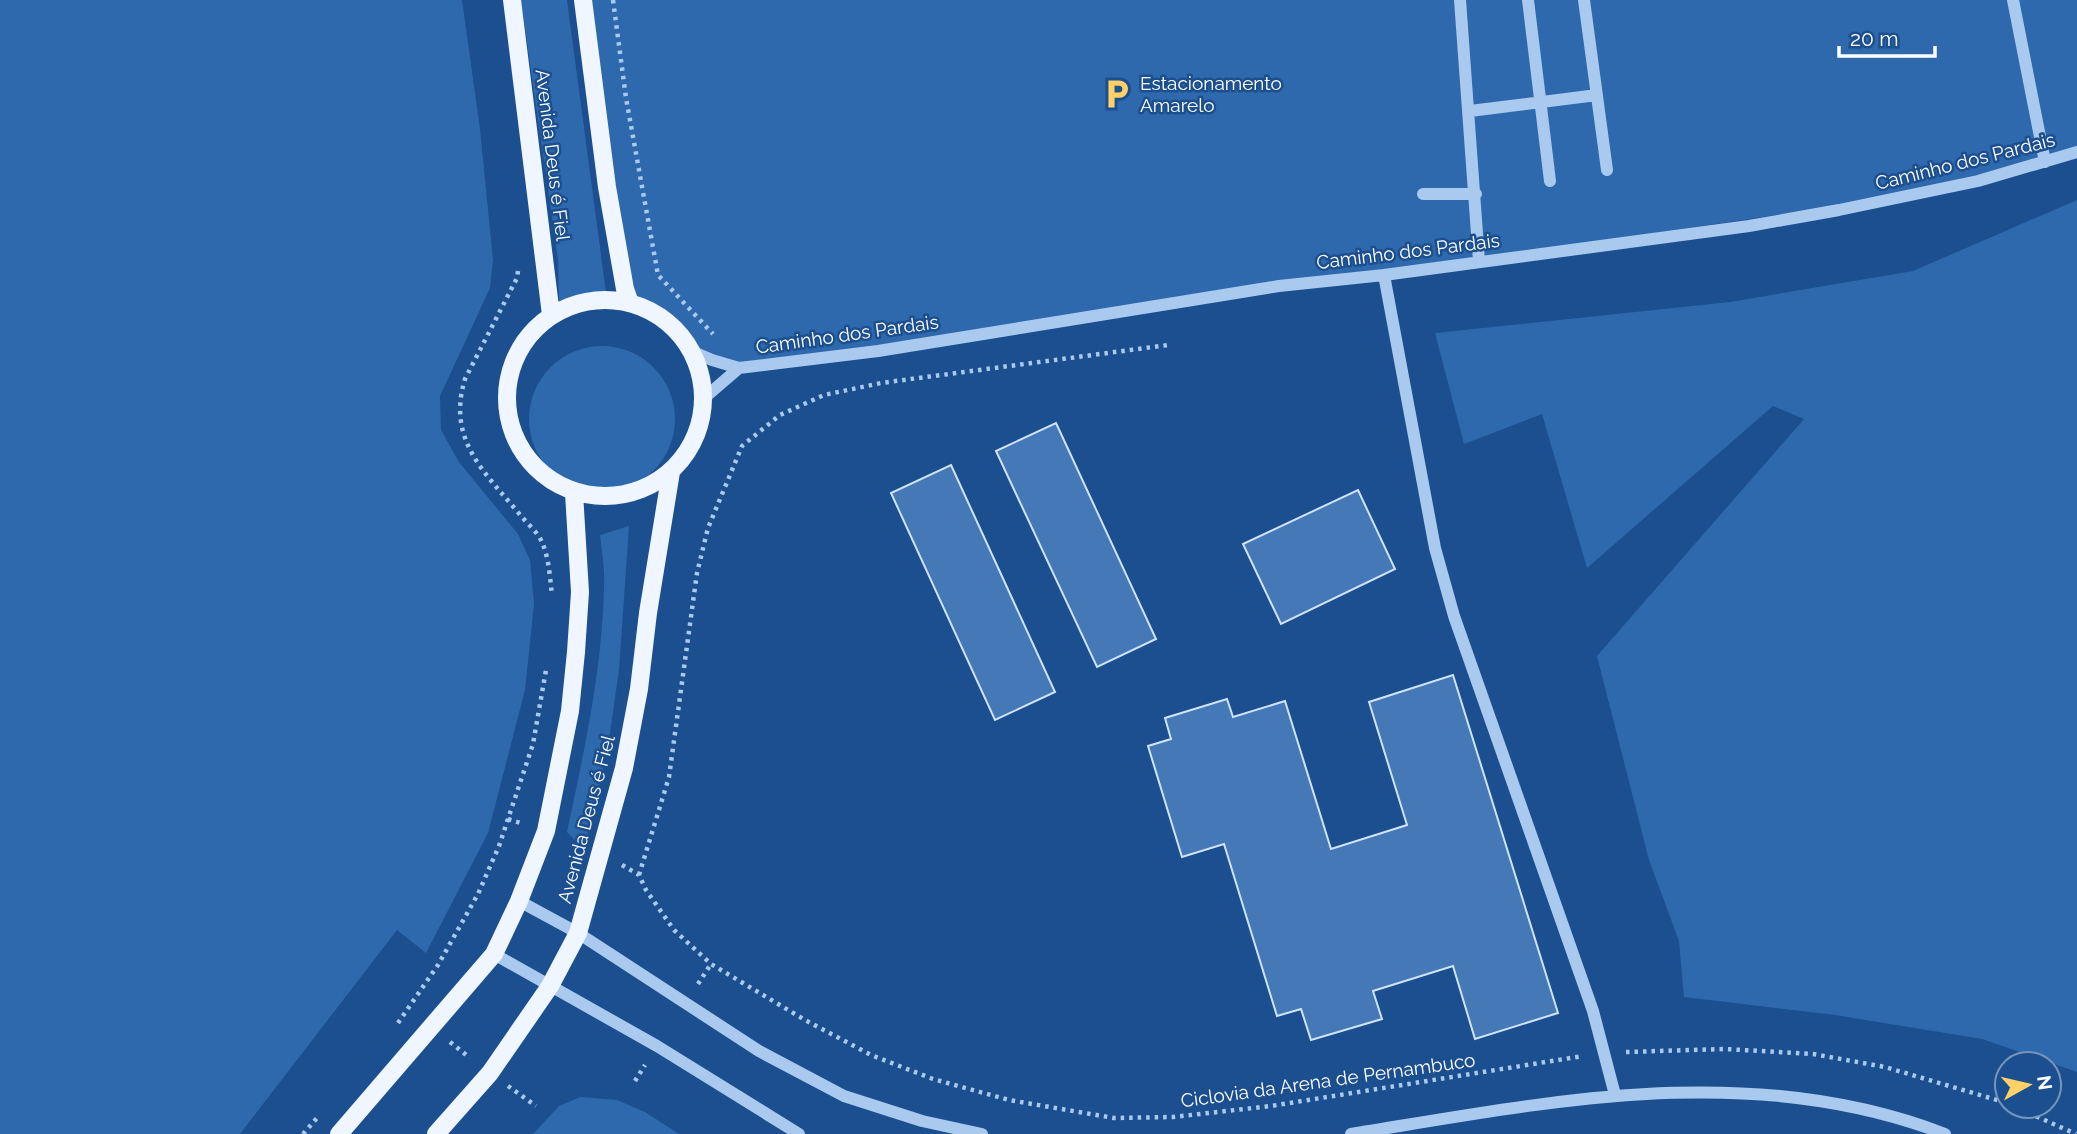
<svg xmlns="http://www.w3.org/2000/svg" width="2077" height="1134" viewBox="0 0 2077 1134" font-family="Raleway,sans-serif">
<style>
.green{fill:#2e69ad}
.building{fill:#4478b7;stroke:#cfe3fa;stroke-width:2}
.lines{fill:none;stroke-linecap:round;stroke-linejoin:round}
.path{stroke:#a9c9ee;stroke-width:4.5;stroke-dasharray:3.5 5;stroke-linecap:butt}
.minor{stroke:#a9c9ee;stroke-width:12}
.major{stroke:#f0f6ff;stroke-width:18}
.labels{text-anchor:middle;stroke-width:5;stroke-linejoin:round;paint-order:stroke}
.poi-label{font-size:19px;fill:#fff;stroke:#1b4f8f;text-anchor:start}
.street-label{font-size:19px;fill:#fff;stroke:#1b4f8f}
</style>
<rect width="100%" height="100%" fill="#1b4f8f"/>
<path class="green" d="M0,0h462l18,129 13,131 -3,28 -50,108 1,34 18,32 59,72 12,26 4,44 -9,86 -37,143 -62,120 -29,-23 -157,204h-240z
M521,0h46l40,300 -48,5 -1,-45z
M583,0h1494v152l-165,43 -1173,173 -48,-17 -8,-12 -58,-50z
M2077,200v872l-95,-33 -147,-24 -151,-18 -5,-56 -30,-81 -52,-204 207,-237 -31,-13 -186,162 -45,-154 -78,30 -29,-111 295,-31 183,-31z
M529 419a73 73 0 1 1 146 0a73 73 0 1 1-146 0Z
M629,526l-10,144 -11,77 -24,103 -17,-18c17,-80 35,-161 37,-244 1,-17 -2,-36 -4,-53z
M580,1097l37,3 28,12 34,22h-146l26,-28z"/>
<path class="building" d="M1056,423l100,216 -59,28 -101,-216z
M951,465l104,227 -60,28 -104,-227z
M1358,490l37,79 -114,55 -38,-80z
M1453,675l105,338 -83,26 -22,-73 -80,25 9,28 -71,21 -10,-31 -24,7 -53,-172 -42,13 -34,-111 23,-7 -6,-21 62,-19 6,18 52,-16 46,148 76,-24 -38,-123z"/>
<g class="lines">
<path class="path" d="M613,0l13,98 32,177 55,59
M518,271l-1,7 -52,101c-19,62 21,94 56,137 7,8 17,17 21,26 7,16 8,36 10,53
M508,819l16,5
M622,865l17,10 7,15 28,40 37,34 94,56 66,35 62,24 76,21 105,18 59,-1 98,-11 312,-50
M639,875l30,-98 28,-204 11,-45 34,-82 38,-31 44,-20 57,-12 287,-38
M698,984l13,-20
M398,1023l40,-58 40,-71 21,-48 34,-102 13,-74
M450,1042l20,16
M1626,1052l99,-3 88,5 72,13 122,36
M635,1081l10,-16
M508,1086l28,20
M2013,1106l63,28
M303,1134l14,-16"/>
<path class="minor" d="M1460,0l19,261
M1528,0l22,181
M1584,0l23,170
M2013,0l32,162
M1470,111l127,-16
M1423,194h53
M1384,275l51,273 19,68 139,395 22,84
M691,351l21,9 27,8 139,-17 401,-65 105,-11 365,-49 90,-16 139,-29 99,-29
M703,399l36,-31
M519,901l59,32 181,118 85,45 78,25 60,13
M494,954l163,92 142,88
M1351,1134c198,-32 400,-75 594,0"/>
<path class="major" d="M512,0l39,315
M583,0l24,187 18,102 5,14
M507 398a98 98 0 1 1 196 0a98 98 0 1 1-196 0Z
M339,1134l155,-180 25,-53 27,-70 24,-120 6,-59 4,-60 -6,-99
M436,1134l54,-61 60,-87 28,-53 46,-165 15,-79 9,-76 23,-141"/>
</g>
<defs>
<symbol id="parking-bare" viewBox="-9 -9 18 18"><path d="M-3.5-5.5H1a3.5 3.5 0 0 1 0 7H-1V5.5H-3.5ZM-1-3.4V-.6H.8a1.4 1.4 0 0 0 0-2.8Z" fill="#ffd166" stroke="#1b4f8f" stroke-width="2.5" paint-order="stroke"/></symbol>
</defs>
<g fill-rule="evenodd">
<use href="#parking-bare" x="1095" y="72" width="44" height="44"/>
</g>
<g class="labels">
<g class="poi-label">
<text x="1140" y="90">Estacionamento<tspan x="1140" dy="22">Amarelo</tspan></text>
</g>
<g class="street-label">
<text transform="translate(553 155) rotate(83)" y="7">Avenida Deus é Fiel</text>
<text transform="translate(1965 161) rotate(-14)" y="7">Caminho dos Pardais</text>
<text transform="translate(1408 251) rotate(-7)" y="7">Caminho dos Pardais</text>
<text transform="translate(847 334) rotate(-8)" y="7">Caminho dos Pardais</text>
<text transform="translate(586 819) rotate(-75)" y="7">Avenida Deus é Fiel</text>
<text transform="translate(1328 1080) rotate(-8)" y="7">Ciclovia da Arena de Pernambuco</text>
</g>
</g>
<g transform="translate(2028 1085) rotate(82)"><circle r="33" fill="#1b4f8f" stroke="#7695bc" stroke-width="2"/>
<path d="M0-5L12 26L0 18L-12 26Z" fill="#ffd166"/>
<text y="-10" font-size="19" font-weight="bold" text-anchor="middle" fill="#ffffff">N</text>
</g>
<path d="M1839 46v10h96v-10" fill="none" stroke="#ffffff" stroke-width="3.5"/>
<text x="1850" y="46" font-size="21" fill="#ffffff" stroke="#1b4f8f" stroke-width="5" paint-order="stroke">20 m</text>
</svg>
